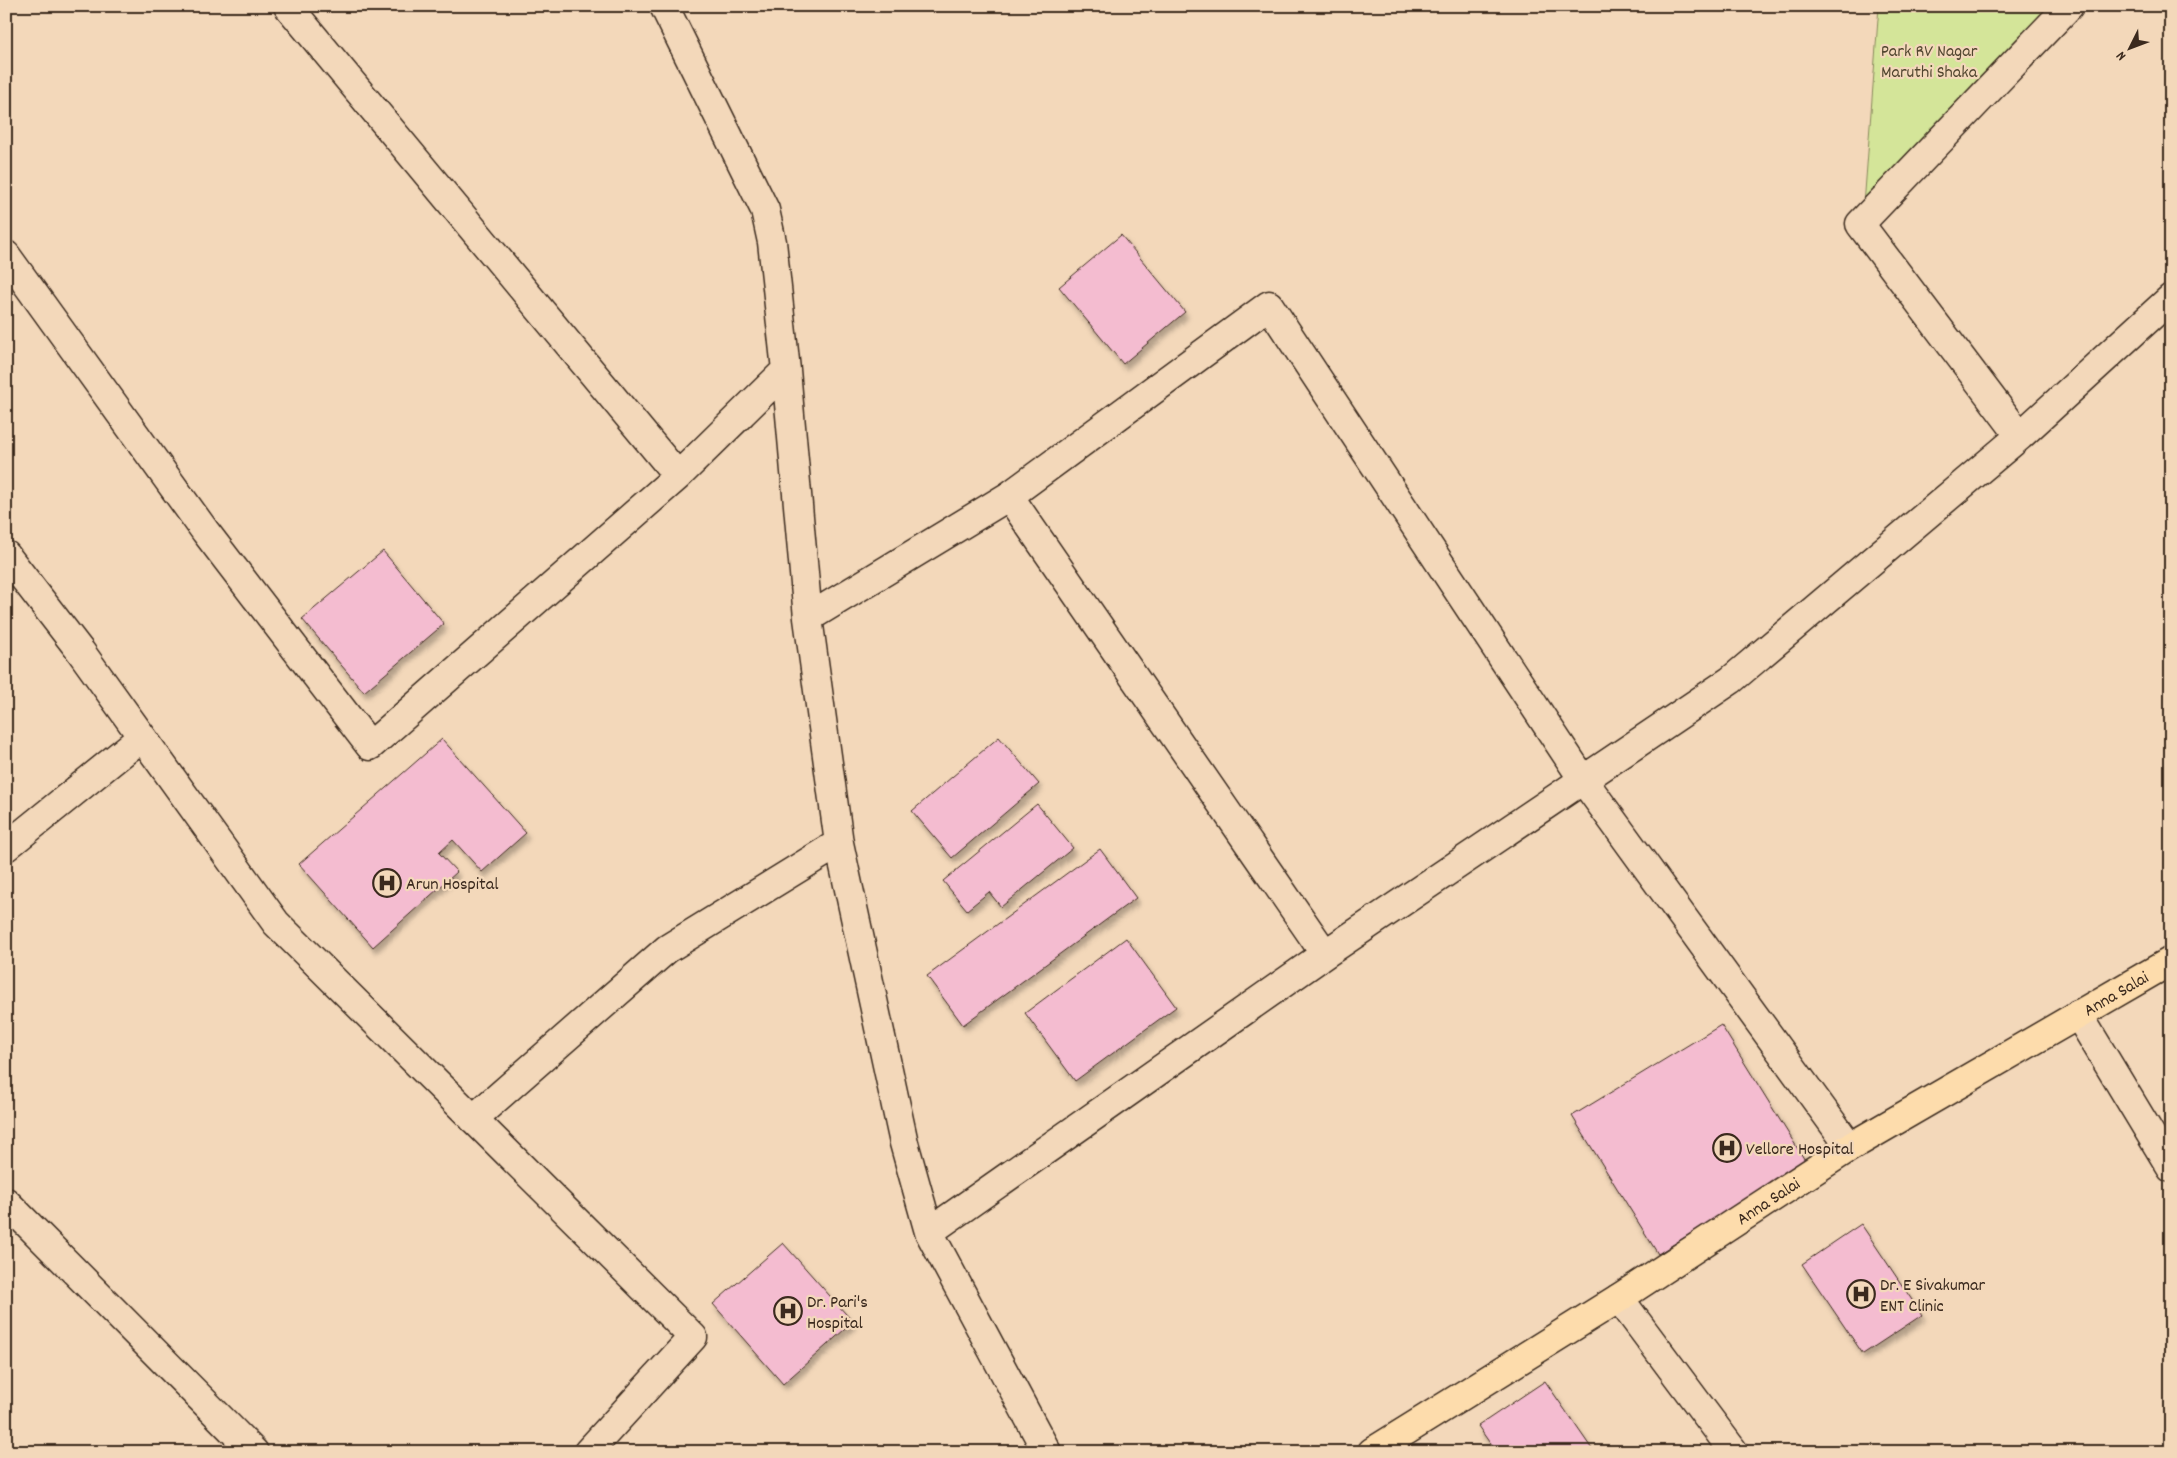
<svg xmlns="http://www.w3.org/2000/svg" width="2177" height="1458" viewBox="0 0 2177 1458" font-family="Dekko,sans-serif">
<style>
.green{fill:#d4e599;stroke:#88885c}
.building{fill:#f4bcd0;stroke:#3b2a1e;filter:url(#shadow)}
.lines{fill:none;stroke-linecap:round;stroke-linejoin:round}
.minor-casing{stroke:#3b2a1e;stroke-width:31}
.primary-casing{stroke:#3b2a1e;stroke-width:31}
.minor{stroke:#f3d8ba;stroke-width:28}
.primary{stroke:#fddcac;stroke-width:28}
.labels{text-anchor:middle;stroke-width:4.5;stroke-linejoin:round;paint-order:stroke}
.park-label{font-size:18px;fill:#524630;stroke:#f3d8ba}
.poi-label{font-size:18px;fill:#3b2a1e;stroke:#f3d8ba;text-anchor:start}
.street-label{font-size:18px;fill:#3b2a1e;stroke:#f3d8ba}
</style>
<defs>
<filter id="shadow"><feDropShadow dx="3" dy="5.5" stdDeviation="2.5" flood-color="#0004"/></filter>
</defs>
<rect width="100%" height="100%" fill="#f3d8ba"/>
<filter id="ink" filterUnits="userSpaceOnUse"><feTurbulence type="fractalNoise" baseFrequency=".02" numOctaves="2"/><feDisplacementMap in="SourceGraphic" scale="10" xChannelSelector="R" yChannelSelector="G"/><feConvolveMatrix kernelMatrix="1 2 1 2 8 2 1 2 1" color-interpolation-filters="sRGB"/></filter>
<g filter="url(#ink)">
<path class="green" d="M1879,6h175l-190,199z"/>
<path class="building" d="M1121,235l64,77 -62,52 -64,-77z
M383,551l61,73 -80,68 -62,-73z
M999,737l40,47 -87,74 -40,-47z
M442,739l84,94 -44,39 -29,-32 -14,13 18,19 -84,75 -74,-83z
M1037,804l36,44 -72,59 -12,-15 -22,18 -24,-29z
M1100,849l36,49 -173,127 -36,-49z
M1126,938l50,69 -101,74 -50,-68z
M1721,1025l85,137 -148,92 -86,-138z
M1861,1224l61,91 -59,39 -61,-90z
M783,1243l70,79 -70,62 -70,-80z
M1545,1381l49,71h-98l-18,-26z"/>
<g class="lines">
<defs>
<path id="minor" d="M288,6l390,470
M664,6l101,204 7,32 14,128 22,248 31,225 65,300 25,89 118,220
M6,255l199,276 165,215 308,-270 108,-106
M2020,436l-160,-212 209,-218
M1009,496l316,458
M6,555l75,97 195,271 417,414 -105,115
M808,618l201,-122 260,-191 315,476 266,366
M6,847l136,-110
M2078,1014l93,154
M473,1119l194,-170 172,-106
M6,1202l248,250
M929,1232l396,-278 406,-274 289,-244 151,-138
M1619,1298l115,154"/>
<g id="primary">
<path id="s1" d="M1372,1452l247,-154 231,-151 321,-186"/>
</g>
</defs>
<use href="#minor" class="minor-casing"/>
<use href="#primary" class="primary-casing"/>
<use href="#minor" class="minor"/>
<use href="#primary" class="primary"/>
</g>
</g>
<defs>
<symbol id="hospital-ring" viewBox="-11 -11 22 22"><circle r="9.5" fill="#f3d8ba" stroke="#3b2a1e" stroke-width="1.5"/><path d="M-5-5h3v3.5h4V-5h3V5h-3V1.5h-4V5h-3Z" fill="#3b2a1e"/></symbol>
</defs>
<g fill-rule="evenodd">
<use href="#hospital-ring" x="371" y="867" width="32" height="32"/>
<use href="#hospital-ring" x="1711" y="1132" width="32" height="32"/>
<use href="#hospital-ring" x="1845" y="1278" width="32" height="32"/>
<use href="#hospital-ring" x="772" y="1295" width="32" height="32"/>
</g>
<g class="labels">
<g class="park-label">
<text x="1929" y="56">Park RV Nagar<tspan x="1929" dy="21">Maruthi Shaka</tspan></text>
</g>
<g class="poi-label">
<text x="406" y="889">Arun Hospital</text>
<text x="1746" y="1154">Vellore Hospital</text>
<text x="1880" y="1290">Dr. E Sivakumar<tspan x="1880" dy="21">ENT Clinic</tspan></text>
<text x="807" y="1307">Dr. Pari's<tspan x="807" dy="21">Hospital</tspan></text>
</g>
<g class="street-label">
<text dy="6" stroke="none"><textPath href="#s1" startOffset="874">Anna Salai</textPath></text>
<text dy="6" stroke="none"><textPath href="#s1" startOffset="469">Anna Salai</textPath></text>
</g>
</g>
<rect width="2177" height="1458" fill="none" stroke="#f3d8ba" stroke-width="25"/>
<rect x="12" y="12" width="2152" height="1433" fill="none" stroke="#3b2a1e" stroke-width="2" filter="url(#ink)"/>
<g transform="translate(2130 48) rotate(228)" stroke="#f3d8ba" stroke-width="4" paint-order="stroke">
<path d="M0-4L9 19L0 12L-9 19Z" fill="#3b2a1e"/>
<text y="-8" font-size="14" font-weight="bold" text-anchor="middle" fill="#3b2a1e">N</text>
</g>
</svg>
